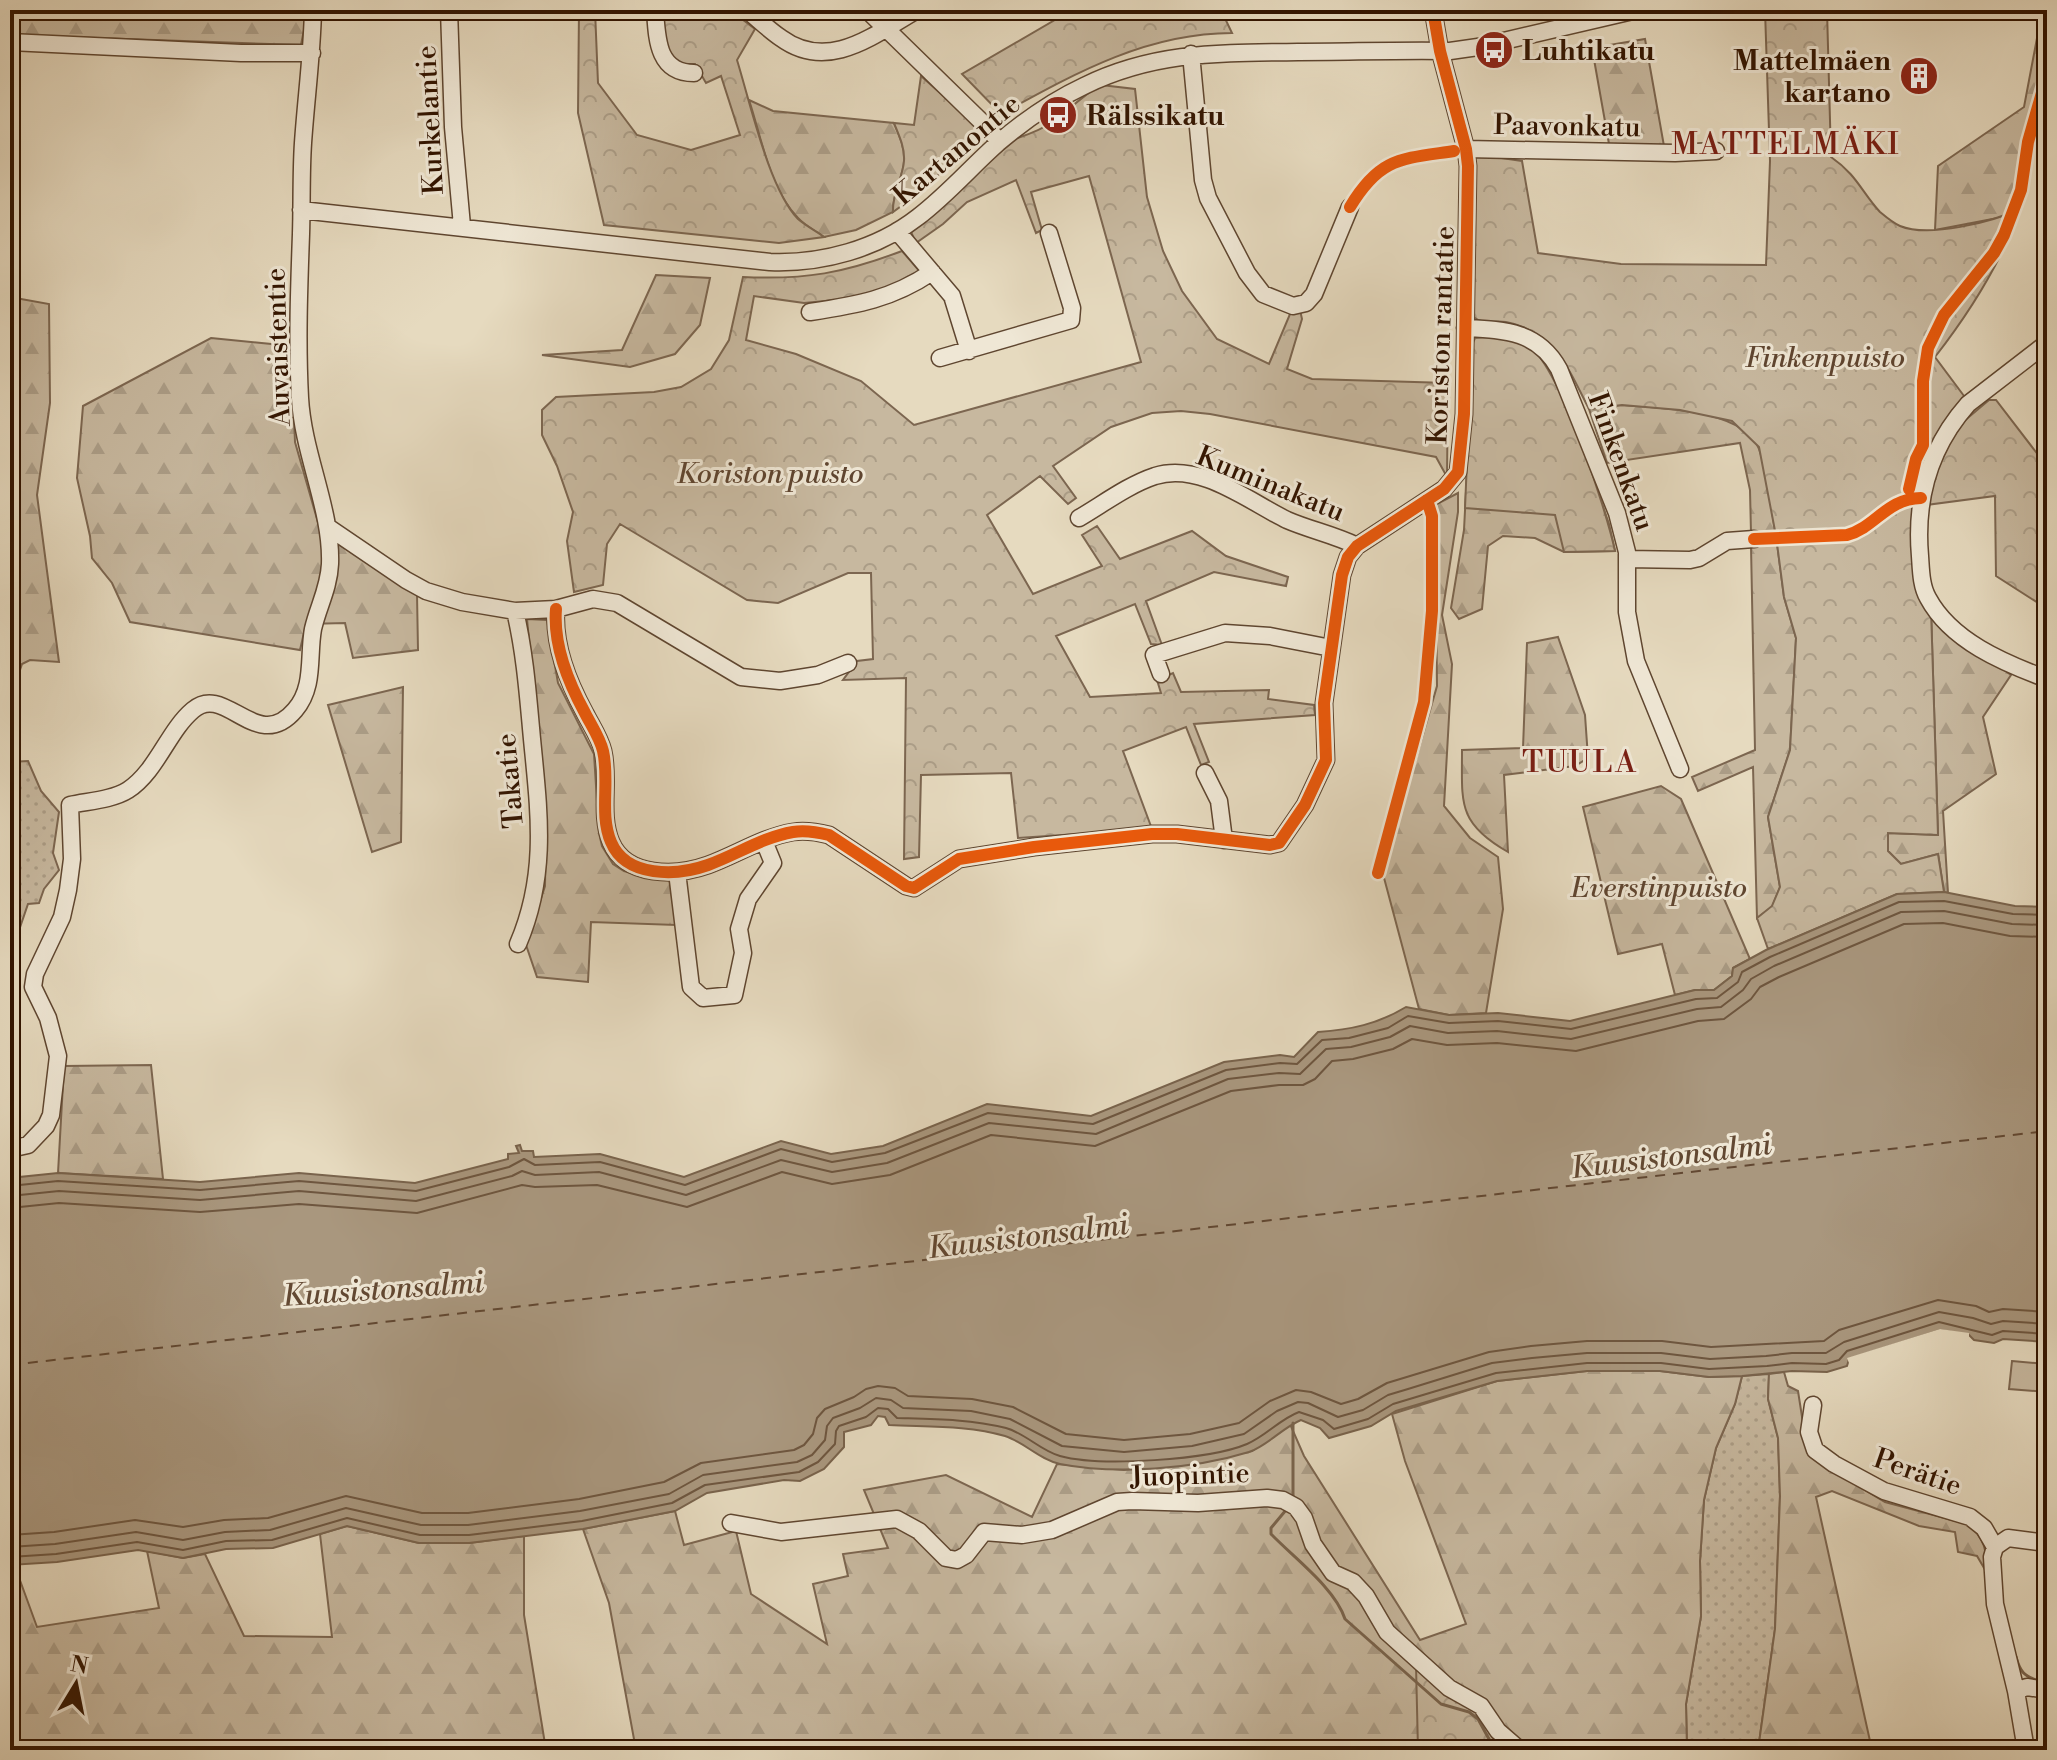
<svg xmlns="http://www.w3.org/2000/svg" width="2057" height="1760" viewBox="0 0 2057 1760" font-family="'Libre Bodoni',serif">
<style>
.grass{fill:url(#grass-dots);stroke:#7c6650;stroke-width:2}
.forest{fill:url(#forest-firs);stroke:#7c6650;stroke-width:2}
.park{fill:url(#park-crowns);stroke:#7c6650;stroke-width:2}
.pitch{fill:#c7b89f;stroke:#7c6650;stroke-width:2}
.water{fill:#a9977e;stroke:#79634c;stroke-width:2}
.pier{fill:#e6dabf}
.lines{fill:none;stroke-linecap:round;stroke-linejoin:round}
.shore{stroke:#6e563f;stroke-width:2}
.stream{stroke:#79634c;stroke-width:3}
.ferry{stroke:#624832;stroke-width:2;stroke-dasharray:10 8;stroke-linecap:butt}
.minor-casing{stroke:#5f4630;stroke-width:19}
.minor{stroke:#efe7d5;stroke-width:16}
.cycleway-casing{stroke:#efe7d5;stroke-width:17}
.cycleway{stroke:#e8590c;stroke-width:12}
.labels{text-anchor:middle;stroke-width:6;stroke-linejoin:round;paint-order:stroke}
.poi-label{font-size:28px;font-weight:bold;fill:#321400;stroke:#efe7d5;text-anchor:start}
.street-label{font-size:28px;fill:#321400;stroke:#efe7d5}
.park-label{font-size:28px;font-style:italic;fill:#5f4530;stroke:#efe7d5}
.neighbourhood-label{font-size:30px;letter-spacing:2px;fill:#7a1f14;stroke:#efe7d5}
.water-label{font-size:30px;font-style:italic;fill:#624832;stroke:#efe7d5}
</style>
<defs>
<pattern id="grass-dots" width="8" height="8" patternUnits="userSpaceOnUse" patternTransform="scale(2)"><rect width="8" height="8" fill="#c7b89f"/><path d="M2 2h.1M6 6h.1" fill="none" stroke="#ab9d87" stroke-width="1.8" stroke-linecap="round"/></pattern>
<pattern id="forest-firs" width="22" height="20" patternUnits="userSpaceOnUse" patternTransform="scale(2)"><rect width="22" height="20" fill="#c7b89f"/><path d="M5 1l3.5 6h-7zM16 11l3.5 6h-7z" fill="#ab9d87"/></pattern>
<pattern id="park-crowns" width="20" height="18" patternUnits="userSpaceOnUse" patternTransform="scale(2)"><rect width="20" height="18" fill="#c7b89f"/><path d="M2 6a3 3 0 1 1 6 0M12 15a3 3 0 1 1 6 0" fill="none" stroke="#ab9d87"/></pattern>
</defs>
<rect width="100%" height="100%" fill="#e6dabf"/>
<filter id="stains"><feTurbulence type="fractalNoise" baseFrequency=".0025" numOctaves="4"/><feColorMatrix values="0 0 0 0 .2 0 0 0 0 .09 0 0 0 0 .02 0 0 0 .5 -.17"/></filter>
<radialGradient id="worn" r=".72"><stop offset=".6" stop-color="#630" stop-opacity="0"/><stop offset="1" stop-color="#630" stop-opacity=".3"/></radialGradient>
<path class="grass" d="M28,761l13,30 18,21 -6,41 6,17 -15,19 -5,14 -11,1 -12,35 -6,1v-178z
M1769,1374l-1,25 10,39 2,58 -5,133 -17,121h-71l-1,-46 15,-88 -1,-55 4,-61 12,-52 19,-44 7,-28z"/>
<path class="forest" d="M10,10h296l1,5 -6,30 -291,-10z
M2046,30l1,24 -26,93 -3,40 -15,30 -68,13 3,-64 86,-59 13,-69z
M1645,39l19,107 -55,-2 -17,-96z
M749,100l24,11 121,12c5,12 11,25 10,38 -1,17 -12,32 -11,51l-37,18 -32,7c-8,-6 -19,-11 -26,-19 -29,-30 -36,-79 -49,-118z
M656,275l54,3 -10,47 -25,29 -45,13 -88,-12 80,-5z
M10,297l39,7 1,99 -13,92 22,167 -29,-2 -8,4 -3,9v72l-9,-14z
M211,338l80,8 4,96 26,91 96,61 1,56 -65,8 -8,-35 -39,1 -6,26 -170,-28 -18,-39 -20,-25 -2,-22 -13,-58 6,-72z
M1622,405c37,3 122,4 137,44 9,25 12,60 17,87l-25,-3 -1,-43 -10,-47 -133,20 -18,-54z
M1588,463l21,61 6,27 -51,1 -29,-14 -32,-2 -15,10 -6,63 -23,10 -8,-11 13,-78 3,-58z
M1458,493v19l-16,103 10,49 -8,142 26,32 28,19 5,52 -17,104 -37,2 -30,-6 -36,-135 54,-188 -2,-181z
M1759,542l18,1 7,54 12,41 -6,112 -22,67 12,70 -8,20 -15,11 -4,-151 -55,24 -6,-14 63,-27 -4,-204z
M1931,609l23,25 57,41 -28,42 13,57 -53,37 5,82 -4,-1 -6,-38 -37,10 -13,-13v-18l50,2z
M527,619l20,1 11,63 36,71 5,79 3,13 11,18 11,7 11,3 34,2 7,49 -85,-3 -3,60 -51,-5 -11,-32 19,-59 1,-68z
M1558,637l27,78 3,43 -13,8 -71,9 4,77c-51,-29 -46,-49 -46,-102l61,-2 4,-105z
M403,687l-2,155 -29,10 -44,-147z
M1661,786l20,13 69,160 -17,9 -1,8 -18,14h-19l-20,5 -13,-51 -44,10 -35,-147z
M151,1065l12,114 -105,-6 6,-107z
M1587,1371h73l49,6 33,-1 -7,28 -19,44 -12,52 -4,61 1,55 -15,88 1,46h-1051l-27,-147 -26,-74 92,-18 9,34 52,-14 15,63 76,50 -14,-60 35,-8 -5,-22 45,-6 -24,-58 82,-15 86,42 25,-53 67,6 71,-7 57,-12 38,-27 14,32 116,184 46,-16 -61,-163 -13,-47 105,-33z
M1784,1372l4,14 10,5 7,45 30,36 50,30 82,22c18,13 20,28 20,49l-10,-17 -19,-4 -3,-20 -36,-6 -87,-35 -16,6 56,253h-114l17,-121 5,-133 -2,-58 -10,-39 1,-25z
M347,1526l72,17h50l55,-7v79l22,135h-536v-185l4,-1 23,63 122,-19 -12,-57 36,7 22,-4 39,82 88,1 -12,-103z"/>
<path class="park" d="M579,10h16l3,73 39,52 54,15 49,-15 -19,-59 -15,7 -11,-19h-17c-16,-16 -16,-32 -17,-54h69l25,19 -18,31c13,42 32,129 61,159 8,7 18,12 26,18l-45,6 -175,-18 -26,-112z
M1072,10h149l11,23c-86,0 -158,41 -231,81l-39,-40z
M1765,10h62l4,147c26,18 30,34 49,55 6,5 13,11 20,14 29,12 92,-4 120,-17 -19,55 -50,103 -85,148l32,43 -51,91 15,118 7,226 -50,-2v18l13,13 37,-10 6,38 -47,2 -129,55 -11,-31 15,-12 8,-19 -12,-70 22,-67 6,-112 -12,-41 -8,-61 -17,-89 -27,-26 -52,-11 -58,-5 -33,4c-20,-39 -34,-78 -83,-87 -13,-2 -26,4 -35,-8l3,-160 48,7 16,92 83,11 145,1 4,-104z
M921,76l60,53 -54,58 -34,25c-1,-19 10,-34 11,-51 1,-13 -5,-26 -10,-38l20,2z
M1101,85l34,4 12,108 16,54 19,40 35,48 52,25 21,-50 10,-4 2,9 -15,50 25,10 136,4 -1,94 -11,-20 -226,-43 -29,-3 -29,2 -41,14 -58,39 23,32 -8,6 -28,-28 -53,39 46,79 69,-28 -20,-31 15,-9 23,33 72,-28 34,25 62,21 -2,9 -72,-14 -68,29 16,44 -11,-1 -16,-40 -79,32 34,61 71,-4 -4,-13 16,-7 8,19 88,-2 -1,9 46,6 1,10 -121,9 15,38 -8,3 -15,-38 -63,24 29,78 -134,9 -7,-65 -90,2 -2,82 -15,2 2,-181 -63,2 14,-19 16,-2 -2,-86h-23l-70,30 -31,-3 -127,-76 -13,20 -4,41 -29,7 -7,-51 6,-29 -16,-46 -15,-31v-25l14,-13 98,-5 27,-5 30,-18 18,-29 14,-63c63,3 101,-4 159,-26l20,23 -56,23 -62,6 -50,-7 -8,44 50,14 65,27 53,44 227,-63 -52,-186 -58,16 11,38 -6,3 -20,-53 -49,22 -24,22 -27,19 -5,-11 104,-93c15,-5 28,-10 41,-19 15,-12 28,-26 45,-35z
M1485,337c13,1 32,0 42,7 33,22 79,165 88,207l-51,1 -9,-37 -90,-7 7,-163 3,-7z
M1989,400h7l43,56 8,-5 -1,157 -50,-32 -1,-80 -69,9 4,-21 27,-57z
M1416,1665l116,85h-114z"/>
<path class="pitch" d="M2012,1361l35,3v28l-38,-3z"/>
<path class="water" d="M1944,892l71,14 32,1v435l-44,-3 -9,4 -20,-3 -5,-5 -29,-5 -91,29 -2,7 -20,6 -35,-1 -50,5 -33,1 -49,-6h-73l-90,10 -101,30 -25,15 -42,12 -9,-10 -19,-8c-19,8 -34,26 -52,32 -55,17 -133,23 -189,12 -20,-4 -36,-22 -55,-28 -37,-11 -78,-9 -116,-11l-4,-8 -7,-1 -7,9 -27,7v15l-20,22 -24,12 -16,-1 -77,13 -32,18 -92,18 -114,14h-50l-72,-17 -74,22 -47,1 -43,9 -45,-8 -81,12 -47,3v-387l48,-5 142,9 99,-9 116,10 93,-24v-5l11,-1 -3,-7 4,-1 2,6h11l1,6 66,-3 84,23 97,-36 50,13 52,-8 104,-42 104,12 133,-54 56,-7 14,2 24,-25c32,-2 60,-8 88,-25l43,8 49,-2 72,8 125,-31h19l18,-14 1,-8 33,-18 131,-56z"/>
<path class="pier" d="M1940,1329l29,4v6l-29,-5 -91,29 -2,-5z"/>
<g class="lines">
<path class="shore" d="M10,1186l48,-5 142,9 99,-9 117,10 93,-24 15,-8 11,6 65,-3 85,23 96,-36 51,13 53,-9 103,-40 105,11 133,-54 54,-7 17,1 25,-24 27,-2 39,-10 20,-12 41,7 49,-2 73,8 125,-30 21,-1 21,-16 4,-10 28,-15 129,-55 45,-1 69,13 34,1
M10,1196l49,-5 141,9 99,-9 117,10 96,-25 10,-5 13,4 64,-3 87,23 95,-35 51,12 55,-9 102,-40 107,11 132,-55 51,-6 21,1 26,-25 25,-2 39,-10 20,-11 38,7 49,-2 74,8 126,-30 24,-2 22,-17 8,-11 23,-13 127,-54 43,-1 68,13 35,1
M10,1208l49,-5 141,9 99,-8 118,9 105,-28 13,2 62,-2 90,22 95,-35 50,12 58,-9 101,-40 104,11 136,-55 48,-6h24l12,-6 17,-18 21,-2 40,-10 19,-10 35,6 50,-2 79,8 122,-30 26,-2 27,-20 9,-12 19,-10 125,-53 39,-1 67,13 37,1
M10,1535l44,-3 81,-12 48,7 41,-7 44,-2 78,-22 76,17h46l111,-14 85,-17 37,-19 93,-13 10,-5 9,-11 4,-16 8,-9 29,-12 12,-8 12,-3 17,2 13,8 64,3 41,8 53,27 58,6 66,-6 49,-11 31,-22 26,-11 15,2 30,12 17,-5 29,-16 102,-31 42,-6 56,-5h75l49,6 113,-6 15,-11 99,-30 38,6 13,6 14,-3 44,3
M10,1547l45,-3 81,-12 47,8 42,-8 45,-2 76,-22 75,17h47l112,-14 89,-17 34,-19 94,-13 15,-7 13,-15 2,-14 6,-8 27,-10 16,-10 15,2 12,8 68,3 39,8 52,27 62,6 68,-6 52,-12 33,-23 21,-9 10,1 30,14 25,-7 25,-15 20,-6 84,-26 40,-5 55,-5h74l49,6 56,-3 26,-3h34l18,-11 95,-30 34,6 18,6 12,-3 44,3
M10,1557l46,-3 81,-12 46,8 43,-9 46,-1 75,-22 73,17h49l113,-14 90,-18 33,-18 94,-13 19,-10 17,-18 1,-13 3,-5 27,-9 12,-9 10,1 9,9c36,1 73,1 109,10 19,5 35,23 54,28 40,11 149,4 187,-12 19,-8 33,-25 52,-32l24,8 11,9 34,-10 25,-15 103,-31 91,-10h74l48,6 58,-3 25,-3 34,1 13,-4 8,-9 92,-29 53,13 11,-4 44,3"/>
<path class="stream" d="M1293,1497v-74
M1286,1510l-15,18v6c23,24 64,54 74,85l96,85 28,8 9,7 17,31
M2016,1657c4,15 8,19 23,24"/>
<path class="ferry" d="M10,1365l2037,-234"/>
<defs>
<path id="minor" d="M449,10l4,117 9,99
M655,10c2,28 2,63 39,63
M747,10c11,9 22,20 34,28 48,35 94,-4 136,-28
M867,10l122,119 10,13
M10,42l231,11h71
M1191,54l12,126 5,18 39,75 16,21 30,12 13,-3 8,-9 36,-87
M1466,149l209,4 41,-2
M301,210l469,52c52,2 107,-13 148,-45 29,-22 53,-50 80,-74 26,-22 56,-43 86,-57 71,-35 137,-33 214,-34 50,0 101,-2 152,-1l28,-4 159,-37
M897,231l55,65 17,55
M810,312c47,-7 82,-13 122,-40
M1465,328c40,2 73,3 94,41l58,144 10,39v60l9,49 44,108
M2047,343l-79,61c-38,43 -53,95 -48,152 1,14 1,30 8,42 23,43 76,65 119,81
M940,358l131,-38 1,-12 -23,-75
M1079,518c24,-14 49,-33 76,-42 46,-14 93,25 132,44 23,10 48,15 70,26
M328,527l78,53 20,11 36,11 53,9 41,-2 37,-10 24,4 124,74 39,4 38,-6 30,-12
M1627,559l63,1 9,-2 28,-17 27,-2
M556,609c-3,37 12,73 29,104 6,12 15,25 18,38 7,30 -4,63 8,91 15,36 66,34 97,23 28,-10 55,-28 85,-33 12,-2 24,0 36,3l77,51 8,2 45,-29 75,-12 118,-13h25l93,11 9,-2 26,-38 21,-45 -2,-57 18,-128 6,-18 9,-11 87,-57 14,-17 6,-58 4,-248 -2,-17 -26,-98 -7,-41
M515,611c10,42 13,85 17,128 7,73 16,135 -14,205
M1161,674l-7,-19 71,-22 45,3 61,12
M1205,773l14,28 5,39
M677,872l14,115 12,11 31,-3 9,-42 -4,-24 9,-30 25,-36 -9,-22
M10,1149l18,-4 18,-19 5,-11 7,-59 -10,-38 -15,-31 2,-13 27,-57 6,-27 4,-31 -2,-54c18,-4 42,-5 58,-15 29,-19 40,-59 65,-80 32,-28 64,45 102,0 20,-23 13,-54 18,-81 5,-22 16,-41 17,-65 2,-54 -27,-110 -30,-166 -3,-55 -1,-109 1,-164 1,-30 0,-61 2,-91 3,-44 9,-88 10,-133
M1813,1405l-4,27 6,18 19,14 50,27 86,26 14,11 11,19
M731,1523l50,9 116,-13 22,12 27,27 11,2 9,-5 18,-23 38,3 30,-5 65,-28 15,-1 66,2 69,-5 16,2 13,7 8,11 9,26 20,29 20,9 13,14 21,36 62,56 32,18 17,25 22,19
M2016,1691l11,-4 20,3
M2026,1750l-10,-59 -21,-87 -3,-47 3,-10 13,-9 39,5"/>
</defs>
<use href="#minor" class="minor-casing"/>
<use href="#minor" class="minor"/>
<defs>
<path id="cycleway" d="M1350,207c30,-50 51,-48 104,-56
M1909,489l7,-30 7,-14v-64l5,-33 16,-33 50,-62 10,-18 17,-45 7,-48 19,-67
M1754,539l93,-4c29,-8 39,-36 74,-37
M556,609c-3,37 12,73 29,104 6,12 15,25 18,38 7,30 -4,63 8,91 15,36 66,34 97,23 28,-10 55,-28 85,-33 12,-2 24,0 36,3l77,51 8,2 45,-29 75,-12 118,-13h25l93,11 9,-2 26,-38 21,-45 -2,-57 18,-128 6,-18 9,-11 87,-57 14,-17 6,-58 4,-248 -2,-17 -26,-98 -7,-41
M1378,873l46,-171 8,-91v-95l-5,-16"/>
</defs>
<use href="#cycleway" class="cycleway-casing"/>
<use href="#cycleway" class="cycleway"/>
</g>
<defs>
<symbol id="bus-disc" viewBox="-11 -11 22 22"><circle r="9.5" fill="#8f2418" stroke="#efe7d5"/><path d="M-5-6H5V4H4V6H2V4H-2V6H-4V4H-5ZM-3.5-4V0h7V-4ZM-3.5 1.2v1.5H-2V1.2ZM2 1.2v1.5H3.5V1.2Z" fill="#fff"/></symbol>
<symbol id="building-disc" viewBox="-11 -11 22 22"><circle r="9.5" fill="#8f2418" stroke="#efe7d5"/><path d="M-4-6H4V6H1V3H-1V6H-4ZM-2.5-4.3h1.7v1.8h-1.7ZM.8-4.3h1.7v1.8H.8ZM-2.5-1h1.7V.8h-1.7ZM.8-1h1.7V.8H.8Z" fill="#fff"/></symbol>
</defs>
<g fill-rule="evenodd">
<use href="#bus-disc" x="1472" y="28" width="44" height="44"/>
<use href="#building-disc" x="1897" y="54" width="44" height="44"/>
<use href="#bus-disc" x="1036" y="93" width="44" height="44"/>
</g>
<g class="labels">
<g class="poi-label">
<text x="1522" y="60">Luhtikatu</text>
<text x="1891" y="70" text-anchor="end">Mattelmäen<tspan x="1891" dy="32">kartano</tspan></text>
<text x="1086" y="125">Rälssikatu</text>
</g>
<g class="street-label">
<text transform="translate(429 120) rotate(-93)" y="10">Kurkelantie</text>
<text transform="translate(1567 125) rotate(1)" y="10">Paavonkatu</text>
<text transform="translate(956 149) rotate(-40)" y="10">Kartanontie</text>
<text transform="translate(1440 335) rotate(-88)" y="10">Koriston rantatie</text>
<text transform="translate(277 347) rotate(-92)" y="10">Auvaistentie</text>
<text transform="translate(1622 461) rotate(70)" y="10">Finkenkatu</text>
<text transform="translate(1271 483) rotate(22)" y="10">Kuminakatu</text>
<text transform="translate(509 781) rotate(-95)" y="10">Takatie</text>
<text transform="translate(1918 1471) rotate(19)" y="10">Perätie</text>
<text transform="translate(1190 1474) rotate(-2)" y="10">Juopintie</text>
</g>
<g class="park-label">
<text x="1825" y="367">Finkenpuisto</text>
<text x="770" y="483">Koriston puisto</text>
<text x="1659" y="897">Everstinpuisto</text>
</g>
<g class="neighbourhood-label">
<text x="1786" y="154">MATTELMÄKI</text>
<text x="1580" y="772">TUULA</text>
</g>
<g class="water-label">
<text transform="translate(1671 1156) rotate(-7)" y="10">Kuusistonsalmi</text>
<text transform="translate(1028 1236) rotate(-7)" y="10">Kuusistonsalmi</text>
<text transform="translate(383 1289) rotate(-4)" y="10">Kuusistonsalmi</text>
</g>
</g>
<rect width="2057" height="1760" fill="none" stroke="#e6dabf" stroke-width="40"/>
<rect x="12" y="12" width="2033" height="1736" fill="none" stroke="#321400" stroke-width="4"/>
<rect x="20" y="20" width="2017" height="1720" fill="none" stroke="#321400" stroke-width="2"/>
<g transform="translate(76 1684) rotate(10)" stroke="#efe7d5" stroke-width="6" paint-order="stroke">
<path d="M0-6L14 30L0 20L-14 30Z" fill="#321400"/>
<text y="-12" font-size="22" font-weight="bold" text-anchor="middle" fill="#321400">N</text>
</g>
<rect width="100%" height="100%" filter="url(#stains)"/>
<rect width="100%" height="100%" fill="url(#worn)"/>
</svg>
